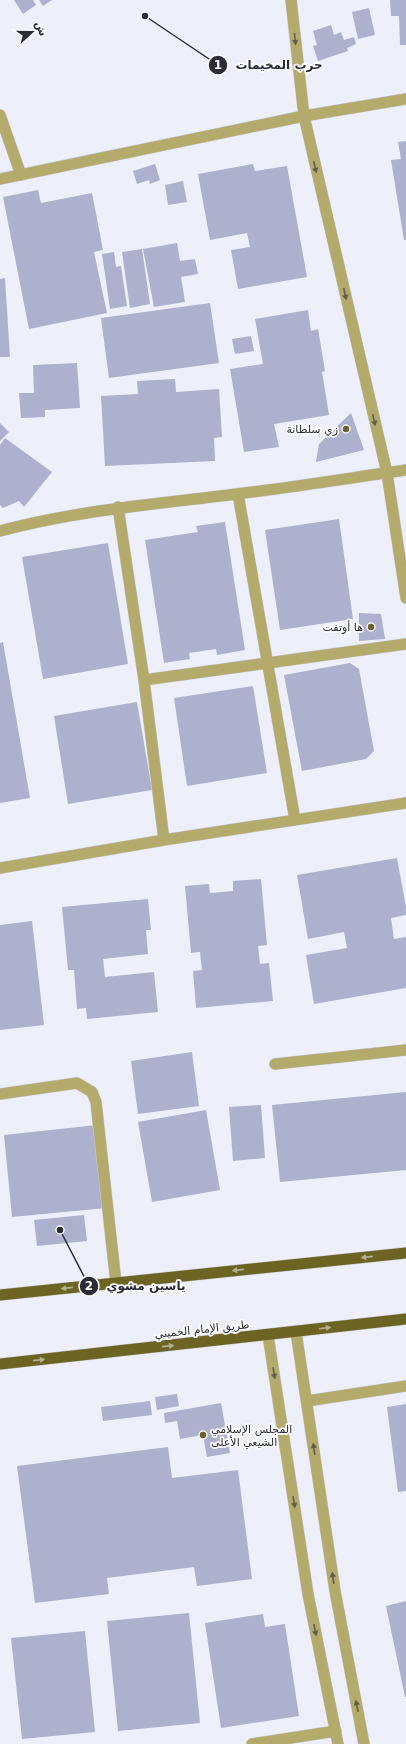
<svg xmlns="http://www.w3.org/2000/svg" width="406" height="1744" viewBox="0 0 406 1744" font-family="'DejaVu Sans','Noto Naskh Arabic',sans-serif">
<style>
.building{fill:#adb1ce}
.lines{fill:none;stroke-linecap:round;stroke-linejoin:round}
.service-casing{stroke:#caccd8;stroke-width:12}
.minor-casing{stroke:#caccd8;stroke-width:12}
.trunk-casing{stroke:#caccd8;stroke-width:12}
.service{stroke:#b3aa6b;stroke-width:11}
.minor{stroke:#b3aa6b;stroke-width:11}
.trunk{stroke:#6d6423;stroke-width:11}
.oneway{fill:#615e4c}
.oneway2{fill:#b5b090}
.poi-dot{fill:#69622e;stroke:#fdfdfd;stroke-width:1.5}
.labels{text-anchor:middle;stroke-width:3.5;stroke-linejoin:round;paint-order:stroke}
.poi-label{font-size:11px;fill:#2a2c37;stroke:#fdfdfd;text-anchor:end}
.street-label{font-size:11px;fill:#2a2c37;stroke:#fdfdfd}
.leader{fill:none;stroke:#2a2c37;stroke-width:1.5}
.callout-dot{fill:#2a2c37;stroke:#fdfdfd;stroke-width:1.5}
.mark-label{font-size:12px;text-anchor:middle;font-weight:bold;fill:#fff}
.callout-label{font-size:12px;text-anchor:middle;font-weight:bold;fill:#2a2c37;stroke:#fdfdfd;stroke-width:3.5;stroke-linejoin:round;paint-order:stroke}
</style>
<rect width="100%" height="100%" fill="#edeffb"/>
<path class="building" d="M14,0h19l3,5 -13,9z
M39,0h13l-9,6z
M390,0h16v45h-6l-1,-29h-8z
M369,8l6,27 -17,4 -6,-27z
M331,25l3,10 7,-3 3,8 10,-3 2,7 -9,4 1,3 -30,10 -5,-15 4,-1 -4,-14z
M406,141v99h-2l-13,-80 10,-1 -3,-17z
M155,164l5,16 -10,4 -1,-4 -12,4 -4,-13z
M253,164l2,7 32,-5 20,111 -69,12 -7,-39 19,-3 -3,-14 -37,7 -12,-66z
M183,181l4,21 -19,3 -3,-20z
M38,190l3,13 51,-10 11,57 -9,2 13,61 -78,16 -26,-132z
M177,243l3,18 15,-2 3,15 -17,3 4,25 -31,5 -11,-58z
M142,249l8,55 -20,4 -8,-56z
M114,252l2,15 5,-1 6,40 -17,3 -8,-55z
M5,278l5,79h-10v-78z
M210,303l9,60 -110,15 -8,-60z
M308,310l3,21 7,-2 7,42 -3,1 7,43 -55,9 5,23 -35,5 -14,-83 33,-5 -8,-45z
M251,336l3,15 -19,3 -3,-15z
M77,363l3,45 -35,2v7l-24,1 -2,-25h15l-1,-28z
M175,379l1,13 43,-3 3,48 -8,1 1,23 -110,5 -4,-70 37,-2 -1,-13z
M351,413l13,37 -48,12 3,-18z
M0,423l9,9 -9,9z
M5,438l47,34 -28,35 -5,-6 -16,7 -3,-3v-60z
M339,519l14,100 -73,11 -15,-100z
M225,522l20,128 -28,5 -1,-6 -27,4 1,6 -26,4 -19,-123 53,-8 -2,-6z
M108,543l20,121 -85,15 -21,-122z
M359,613l22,1 4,25 -26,2z
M3,642l27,156 -30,5v-160z
M350,663l9,6 15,82 -8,8 -64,12 -18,-96z
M253,686l14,87 -80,13 -13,-88z
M137,702l15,88 -84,14 -14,-88z
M397,858l9,49v8l-15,3 3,21 12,-2v51l-92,16 -8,-49 41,-7 -3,-16 -36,7 -11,-64z
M261,879l6,66 -9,1 2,18 9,-1 4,38 -77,7 -3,-37 9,-1 -2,-18 -9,1 -6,-67 24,-2 1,9 23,-2v-10z
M148,899l3,31h-5l2,24 -45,5 2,18 49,-5 4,40 -71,7 -1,-11 -9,1 -3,-39h-6l-6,-63z
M32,921l12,104 -44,5v-105z
M192,1052l7,54 -61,8 -7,-53z
M406,1092v78l-126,12 -8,-77z
M261,1105l4,53 -32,3 -4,-54z
M206,1110l14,80 -68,12 -14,-80z
M97,1125l9,83 -94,9 -8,-82z
M84,1215l3,26 -50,5 -3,-26z
M177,1394l2,12 -22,4 -2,-13z
M150,1401l2,14 -49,6 -2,-14z
M221,1403l9,50 -23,4 -4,-22 -23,4 -3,-18 -12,2 -1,-10z
M406,1404v87l-8,1 -11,-85z
M168,1447l4,31 66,-8 14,109 -55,7 -3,-19 -87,11 2,16 -74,9 -18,-137z
M406,1601v96h-1l-19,-91z
M189,1613l11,110 -82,8 -11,-110z
M263,1614l2,13 20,-3 14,92 -78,12 -16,-105z
M85,1631l10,101 -73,7 -11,-101z"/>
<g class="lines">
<defs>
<path id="service" d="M275,1064l131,-14
M0,1094l77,-11 15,9 4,10 20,181
M307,1401l99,-15"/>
<path id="minor" d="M291,0l13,116 83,357 19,125
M0,115l21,60
M0,179l304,-63 102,-17
M238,494l57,326
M118,507l26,173 20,160
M0,531c78,-21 158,-27 237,-37 57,-7 113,-16 169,-24
M144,680l262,-36
M0,868l164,-28 242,-37
M296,1332l39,259 29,153
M268,1335l40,259 30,150
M252,1744l84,-13"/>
<path id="trunk" d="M0,1295l406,-42
M0,1364l406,-45"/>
</defs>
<use href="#service" class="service-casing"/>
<use href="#minor" class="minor-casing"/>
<use href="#trunk" class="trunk-casing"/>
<use href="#service" class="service"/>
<use href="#minor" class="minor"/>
<use href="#trunk" class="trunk"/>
</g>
<defs><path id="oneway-solid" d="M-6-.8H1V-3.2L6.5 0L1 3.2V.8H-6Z"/></defs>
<g class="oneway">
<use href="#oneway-solid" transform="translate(295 39) rotate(84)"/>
<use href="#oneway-solid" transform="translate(315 167) rotate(77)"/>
<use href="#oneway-solid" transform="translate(345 294) rotate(77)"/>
<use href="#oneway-solid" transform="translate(374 420) rotate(77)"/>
<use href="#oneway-solid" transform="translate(274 1373) rotate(81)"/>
<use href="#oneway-solid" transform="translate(314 1449) rotate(-98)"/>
<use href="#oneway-solid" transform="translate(294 1502) rotate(81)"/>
<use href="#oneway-solid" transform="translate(333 1578) rotate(-98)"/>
<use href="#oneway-solid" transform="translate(315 1630) rotate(79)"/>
<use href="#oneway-solid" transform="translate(357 1706) rotate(-101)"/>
</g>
<g class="oneway2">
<use href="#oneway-solid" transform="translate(367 1257) rotate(174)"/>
<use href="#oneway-solid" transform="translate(238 1270) rotate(174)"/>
<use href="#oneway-solid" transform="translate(67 1288) rotate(174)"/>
<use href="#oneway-solid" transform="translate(325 1328) rotate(-7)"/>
<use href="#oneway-solid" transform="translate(168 1346) rotate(-6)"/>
<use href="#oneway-solid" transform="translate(39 1360) rotate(-6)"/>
</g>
<g class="poi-dot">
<circle cx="346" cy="429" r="4"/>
<circle cx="371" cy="627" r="4"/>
<circle cx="203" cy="1435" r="4"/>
</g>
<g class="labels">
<g class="poi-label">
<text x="338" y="433">زي سلطانة</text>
<text x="363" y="631">ها أوتفت</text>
<text x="211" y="1433" text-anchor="start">المجلس الإسلامي<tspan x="211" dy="13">الشيعي الأعلى</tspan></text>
</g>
<g class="street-label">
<text transform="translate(202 1329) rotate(-6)" y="4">طريق الإمام الخميني</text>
</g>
</g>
<path class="leader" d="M145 16L218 65M60 1230L89 1286"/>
<g class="callout-dot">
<circle cx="145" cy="16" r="4"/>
<circle cx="60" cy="1230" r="4"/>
<circle cx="218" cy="65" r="10"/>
<circle cx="89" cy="1286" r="10"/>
</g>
<g class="mark-label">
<text x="218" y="69">1</text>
<text x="89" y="1290">2</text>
</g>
<g class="callout-label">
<text x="279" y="69">حرب المخيمات</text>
<text x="146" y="1290">ياسين مشوي</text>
</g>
<g transform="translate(32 32) rotate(69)" stroke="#fdfdfd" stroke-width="3" paint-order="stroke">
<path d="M0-3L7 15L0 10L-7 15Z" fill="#2a2c37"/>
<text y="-6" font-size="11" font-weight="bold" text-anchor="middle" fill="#2a2c37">ش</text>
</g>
</svg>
